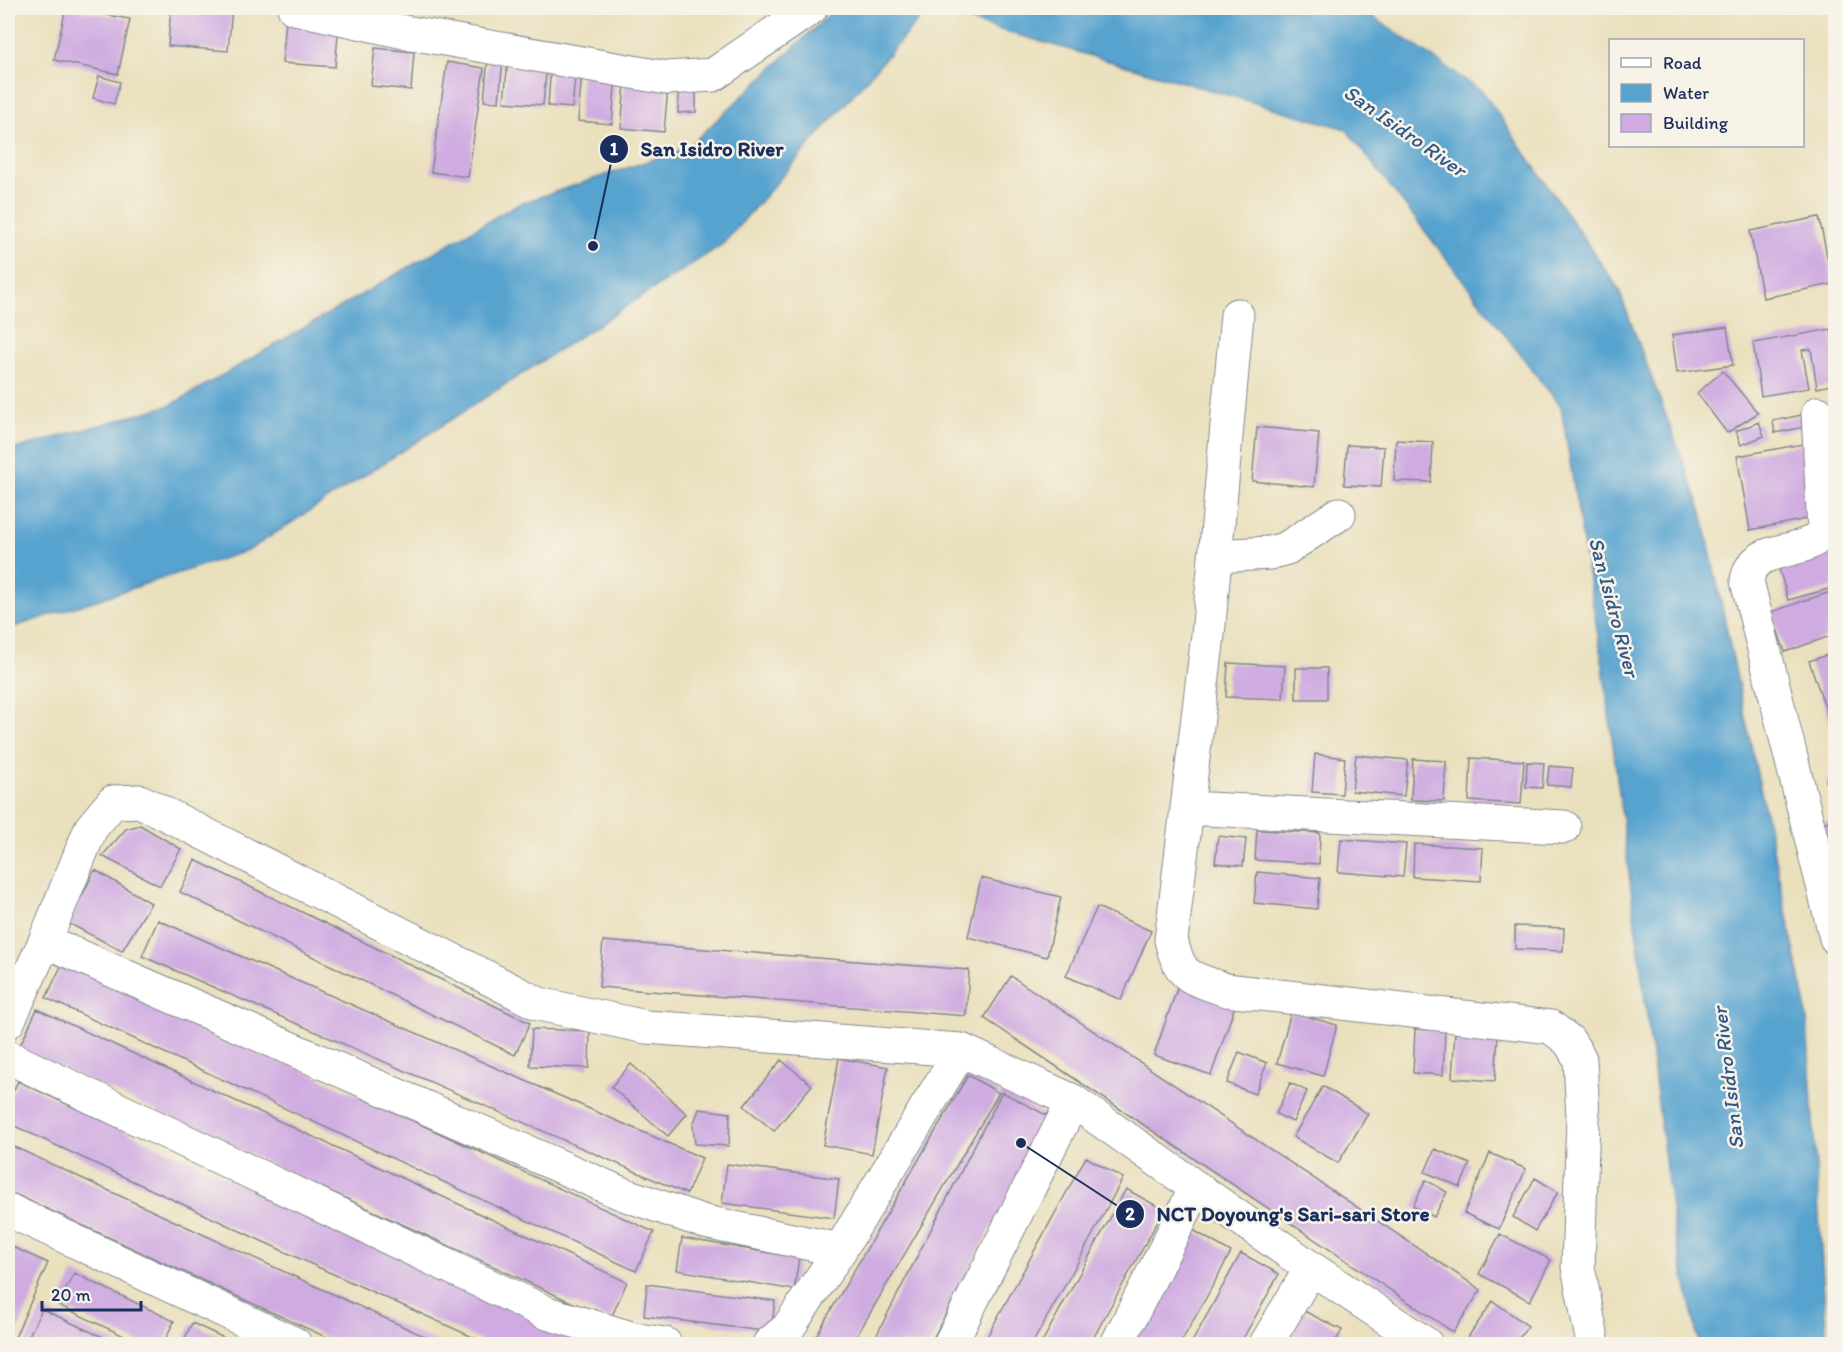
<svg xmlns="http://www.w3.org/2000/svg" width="1843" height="1352" viewBox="0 0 1843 1352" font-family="Itim,sans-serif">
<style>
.water{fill:#56a3cf;stroke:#386996;stroke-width:1.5}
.building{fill:#cfabe1}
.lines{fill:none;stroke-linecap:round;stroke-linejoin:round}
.street-casing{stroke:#82888e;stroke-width:35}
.street{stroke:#fff;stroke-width:33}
.labels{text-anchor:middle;stroke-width:5;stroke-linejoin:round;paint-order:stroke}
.water-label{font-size:21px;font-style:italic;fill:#305886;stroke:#f7f3e8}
.leader{fill:none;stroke:#1b2f5e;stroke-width:2}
.callout-dot{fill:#1b2f5e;stroke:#f7f3e8;stroke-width:2}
.mark-label{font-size:18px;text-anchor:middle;font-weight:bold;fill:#fff}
.callout-label{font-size:21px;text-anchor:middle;font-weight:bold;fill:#1b2f5e;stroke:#f7f3e8;stroke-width:5;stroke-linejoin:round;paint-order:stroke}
</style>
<rect width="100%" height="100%" fill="#f7f3e8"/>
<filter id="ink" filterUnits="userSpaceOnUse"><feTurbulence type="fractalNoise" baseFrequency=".0167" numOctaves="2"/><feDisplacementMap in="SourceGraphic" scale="12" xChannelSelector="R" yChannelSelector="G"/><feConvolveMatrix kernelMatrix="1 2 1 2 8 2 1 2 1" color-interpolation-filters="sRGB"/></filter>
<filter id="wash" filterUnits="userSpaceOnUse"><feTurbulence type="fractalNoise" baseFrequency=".008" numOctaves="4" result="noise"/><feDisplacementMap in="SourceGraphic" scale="24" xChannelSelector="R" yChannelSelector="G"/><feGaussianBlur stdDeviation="1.35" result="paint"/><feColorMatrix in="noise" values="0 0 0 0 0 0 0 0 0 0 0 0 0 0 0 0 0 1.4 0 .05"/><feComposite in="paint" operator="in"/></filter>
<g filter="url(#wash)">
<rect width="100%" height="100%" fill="#eae0bd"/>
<path class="water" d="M836,8h524l123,84 135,196 84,224 104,494 21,338h-128l-25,-113 -71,-565 -42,-259 -215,-278 -418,-120 -205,235 -474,306 -241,79v-178l163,-46 345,-200 171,-57z"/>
<g id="blocks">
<path class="building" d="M66,8l64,11 -12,55 -64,-14z
M171,8h61l-4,43 -60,-5z
M399,8h44v2l-44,3z
M286,21l53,4 -4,42 -53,-4z
M375,48l39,4 -3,38 -40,-4z
M488,57l15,1 -4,44 -15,-1z
M508,59l39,4 -4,42 -39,-3z
M447,62l37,6 -16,109 -37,-5z
M551,65l25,2 -4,41 -24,-2z
M582,72l34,3 -4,49 -34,-3z
M99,76l21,6 -6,22 -21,-6z
M678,82h18v30l-18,1z
M625,84l43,4 -4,44 -43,-4z
M1819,217l14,67 -70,14 -13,-67z
M1727,327l6,38 -56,8 -5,-38z
M1831,329l5,29v26l-19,4 -6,-39 -9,1 7,38 -48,8 -8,-53z
M1723,371l35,42 -31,20 -30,-40z
M1802,415l2,12 -29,6 -2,-12z
M1759,422l5,14 -23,9 -5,-14z
M1257,427l62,6 -5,54 -62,-6z
M1396,440l37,2 -2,40 -37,-1z
M1803,444l14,73 -67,13 -13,-74z
M1347,445l37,2 -3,40 -37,-2z
M1832,542l4,12v33l-48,13 -12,-43z
M1836,590v44l-51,18 -14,-40z
M1836,652v74l-4,1 -23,-66z
M1228,663l57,3 -2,33 -57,-2z
M1296,668h31v31h-31z
M1315,754l30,4 -3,36 -30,-2z
M1356,755l52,5 -4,36 -52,-5z
M1471,758l53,3 -3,43 -52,-3z
M1413,759l33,2 -2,40 -33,-1z
M1527,762l17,1 -2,25 -16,-1z
M1549,766l24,2 -2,19 -24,-2z
M1836,777v29h-1l-9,-26z
M1836,819v48l-3,1 -14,-44z
M140,825l41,24 -21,37 -58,-30 24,-27z
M1257,830l63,3 -1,31 -64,-4z
M1218,836l28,3 -3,27 -28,-3z
M1341,839l65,5 -3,33 -65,-5z
M1414,844l69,4 -2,33 -68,-4z
M195,860l335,163 -15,32 -335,-163z
M95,870l56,33 -29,48 -54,-28z
M1257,872l63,6 -3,31 -63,-6z
M981,878l80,19 -14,60 -79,-20z
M1097,907l54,24 -30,69 -55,-24z
M158,920l544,238 -15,36 -545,-238z
M1515,926l49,2 -1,23 -48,-2z
M603,941l366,29 -3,46 -367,-29z
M64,960l590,272 -18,39 -590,-273z
M1011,976l470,314 -28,42 -469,-314z
M1178,986l57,20 -24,69 -57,-20z
M37,1009l590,273 -17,38 -591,-272z
M1291,1012l46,13 -14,51 -46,-13z
M532,1029l58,2 -1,37 -59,-2z
M1415,1029l30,2 -2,44 -30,-2z
M1455,1032l43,3 -3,46 -43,-3z
M1239,1052l28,11 -12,31 -28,-11z
M839,1058l49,9 -16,87 -49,-9z
M781,1060l31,25 -38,46 -30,-25z
M631,1064l56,50 -19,22 -57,-49z
M968,1075l31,18 -147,251h-34l-5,-3z
M18,1081l53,25 517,238h-100l-166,-75 -314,-146v-20z
M1290,1083l17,8 -14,31 -17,-8z
M1323,1086l45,28 -30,49 -45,-26z
M1002,1092l46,24 -56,110 -62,118h-58z
M699,1109l31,4 -1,33 -34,-2 -2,-19z
M8,1144l177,82 256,118h-100l-120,-55 -213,-98z
M1435,1149l35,15 -10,23 -35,-15z
M1490,1153l36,16 -27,60 -35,-16z
M1086,1157l37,21 -50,93 -41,73h-49z
M727,1164l112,15 -5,39 -112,-15z
M1535,1178l23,14 -23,39 -22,-14z
M1426,1180l21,12 -13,25 -21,-11z
M1126,1189l38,21 -51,92 -23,42h-49z
M1193,1230l38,22 -25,46 -26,46h-49z
M1500,1234l51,26 -21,41 -51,-27z
M682,1238l117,20 -5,32 -117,-20z
M8,1245l40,18 -36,81 -4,-2z
M1241,1253l38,21 -39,70h-49z
M74,1273l100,48 -11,23h-22l-83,-39z
M647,1284l128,17 -4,31 -127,-16z
M1493,1301l35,25 -13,18h-52z
M42,1309l47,22 30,13h-94z
M1302,1310l40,20 -8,14h-49z
M192,1323l45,21h-55z"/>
</g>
</g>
<g filter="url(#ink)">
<use href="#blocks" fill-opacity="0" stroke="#82888e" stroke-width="1.5"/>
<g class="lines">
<defs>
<path id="street" d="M294,8l105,23 268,47 46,-3 98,-67
M1237,315l-29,320 -37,305c10,40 18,36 55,50l325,37 18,14 11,18 3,59 -5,149 15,77
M1818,413l6,116c-15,31 -71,10 -77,52l89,357
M1215,556l55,-3 17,-5 52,-34
M1187,808l377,19
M45,941l578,253 82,28 135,28
M8,1022l37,-81 46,-113 22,-26 27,-1 399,203 107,23 315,23 112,51 238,167 115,76
M8,1057l539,256 91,27 27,4
M8,1210l287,134
M769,1344l19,-16 52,-78 121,-200
M950,1344l123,-243
M1117,1344l79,-156
M1266,1344l45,-76"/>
</defs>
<use href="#street" class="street-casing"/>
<use href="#street" class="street"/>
</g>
</g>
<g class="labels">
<g class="water-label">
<text transform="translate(1405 131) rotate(35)" y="7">San Isidro River</text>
<text transform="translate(1614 607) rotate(75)" y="7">San Isidro River</text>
<text transform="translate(1728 1078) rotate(-97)" y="7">San Isidro River</text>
</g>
</g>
<path class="leader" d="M593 246L614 149M1021 1143L1130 1214"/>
<g class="callout-dot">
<circle cx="593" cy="246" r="6"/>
<circle cx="1021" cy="1143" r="6"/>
<circle cx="614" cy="149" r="15"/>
<circle cx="1130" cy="1214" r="15"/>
</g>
<g class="mark-label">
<text x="614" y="155">1</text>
<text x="1130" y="1220">2</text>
</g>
<g class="callout-label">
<text x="712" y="156">San Isidro River</text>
<text x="1293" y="1221">NCT Doyoung's Sari-sari Store</text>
</g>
<rect width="1843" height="1352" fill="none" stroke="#f7f3e8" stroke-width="30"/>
<rect x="1609" y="39" width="195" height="108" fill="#f7f3e8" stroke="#9fa5b1" stroke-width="1.5"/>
<rect x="1621" y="58" width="30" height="9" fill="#ffffff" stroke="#9fa5b1" stroke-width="1.5"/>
<text x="1663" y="69" font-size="18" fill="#1b2f5e">Road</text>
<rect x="1621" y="84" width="30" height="18" fill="#56a3cf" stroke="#9fa5b1" stroke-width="1.5"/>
<text x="1663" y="99" font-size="18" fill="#1b2f5e">Water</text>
<rect x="1621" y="114" width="30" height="18" fill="#cfabe1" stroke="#9fa5b1" stroke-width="1.5"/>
<text x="1663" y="129" font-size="18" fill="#1b2f5e">Building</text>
<path d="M42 1301v9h99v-9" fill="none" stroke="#1b2f5e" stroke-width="3"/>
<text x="51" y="1301" font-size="18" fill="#1b2f5e" stroke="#f7f3e8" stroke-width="4.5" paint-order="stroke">20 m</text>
</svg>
